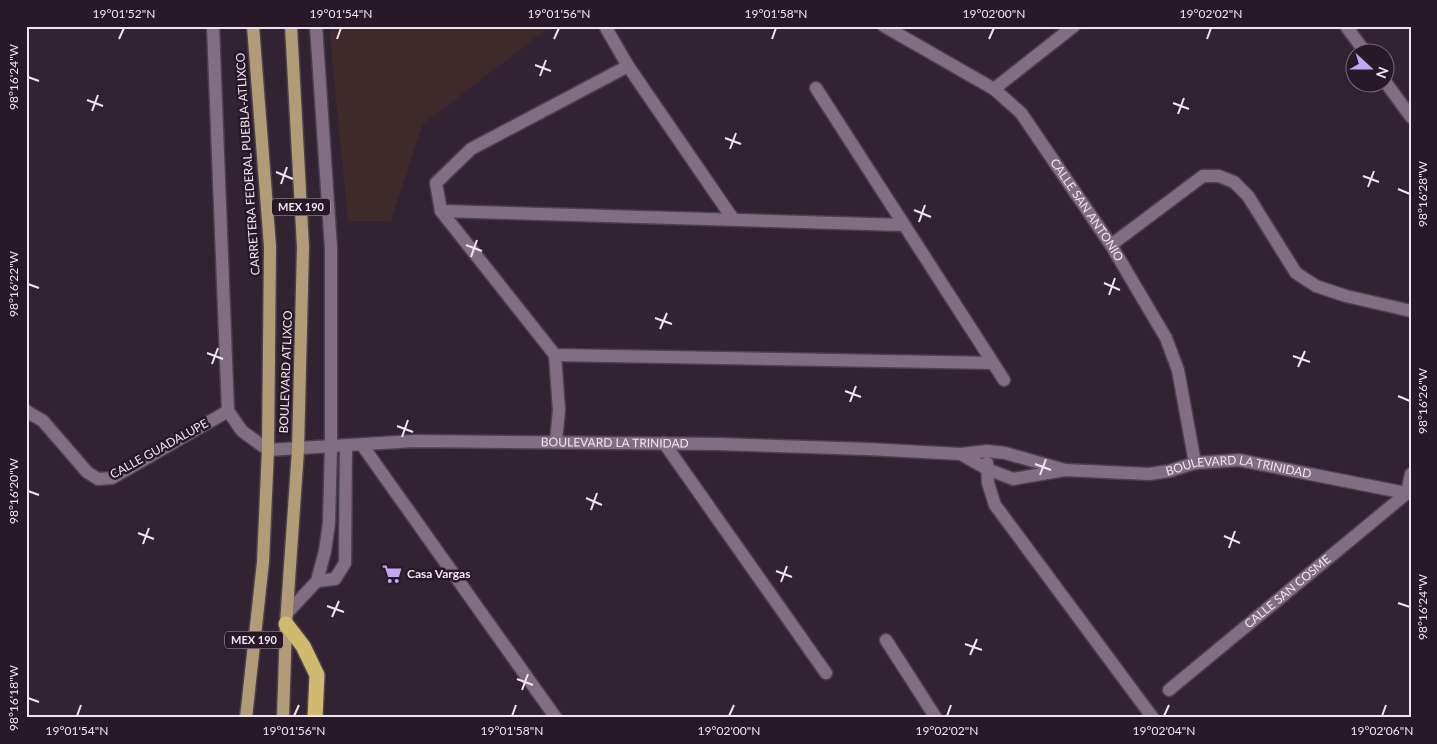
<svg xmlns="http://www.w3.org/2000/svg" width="1437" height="744" viewBox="0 0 1437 744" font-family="Lato,sans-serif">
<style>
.education{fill:#3e2a2b}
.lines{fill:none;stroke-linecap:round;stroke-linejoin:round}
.minor-casing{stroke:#4d404e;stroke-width:15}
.major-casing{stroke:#4d404e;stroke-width:15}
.highway-casing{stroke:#4d404e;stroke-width:18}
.minor{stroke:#816e82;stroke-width:12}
.major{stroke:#b09c77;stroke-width:12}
.highway{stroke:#d0ba70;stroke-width:15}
.ticks{fill:none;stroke:#efe5f0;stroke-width:2}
.labels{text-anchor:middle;stroke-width:5;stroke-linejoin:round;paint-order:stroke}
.shield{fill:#281929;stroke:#b3a8b4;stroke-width:1}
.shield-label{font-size:11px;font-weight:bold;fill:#efe5f0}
.street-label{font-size:12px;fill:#efe5f0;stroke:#281929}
.poi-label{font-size:12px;font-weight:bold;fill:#efe5f0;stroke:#281929;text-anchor:start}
.neatline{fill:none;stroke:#efe5f0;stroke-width:2}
.ticks-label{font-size:12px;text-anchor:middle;fill:#efe5f0}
</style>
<rect width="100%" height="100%" fill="#322333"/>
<path class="education" d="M329,26h222l-129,99 -31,96h-43z"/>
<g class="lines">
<defs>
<g id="minor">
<path id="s1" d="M213,26l15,385 14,20 26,19 146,-9 305,3 148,5 94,5 26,-3 18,2 60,17"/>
<path id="s2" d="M884,26l110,63 27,24 90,132 55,93 12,32 17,93"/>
<path d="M1346,26l19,26"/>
<path d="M606,28l22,38 105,153"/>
<path d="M1384,80l27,37"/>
<path d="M816,88l188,292"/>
<path d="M994,89l80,-63"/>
<path d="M441,211l461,14"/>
<path d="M1111,245l92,-69h16l15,6 14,14 48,77 20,13 30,10 65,15"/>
<path d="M555,355l437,8"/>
<path d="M26,411l17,10 44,51 11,7 14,-1 116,-67"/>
<path d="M556,441l3,-31 -4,-55 -114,-144 -5,-28 35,-34 157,-83"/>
<path d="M664,443l162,230"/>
<path d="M362,445l194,273"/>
<path id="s3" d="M961,454l26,15 26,10 52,-9 84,4 20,-3 26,-8 44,-3 172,34"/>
<path d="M987,463l1,20 7,22 158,213"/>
<path d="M1407,493l4,-19"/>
<path d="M317,581l18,-2 10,-16 1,-117"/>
<path d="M288,612l29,-31 8,-30 4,-28 2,-76v-199l-15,-222"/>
<path d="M886,640l50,78"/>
<path id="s4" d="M1169,690l238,-197"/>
</g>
<path id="major" d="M246,718l17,-156 5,-112 2,-203 -17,-221
M283,718l3,-94 12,-174 5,-203 -12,-221"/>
<path id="highway" d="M286,624l17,22 14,29 -2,43"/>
</defs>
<use href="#minor" class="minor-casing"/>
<use href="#major" class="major-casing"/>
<use href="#highway" class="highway-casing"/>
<use href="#minor" class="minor"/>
<use href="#major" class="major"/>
<use href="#highway" class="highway"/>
</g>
<path class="ticks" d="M119,39l5,-11M337,39l4,-11M554,39l5,-11M772,39l4,-11M989,39l5,-11M1207,39l4,-11M535,65l16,6M540,76l6,-16M28,77l11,4M87,100l16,6M1173,103l16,6M92,111l6,-16M1178,114l6,-16M725,138l16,6M730,149l6,-16M276,172l17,7M1363,176l16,6M281,184l6,-17M1368,187l6,-16M1398,189l12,5M914,210l17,7M919,222l6,-17M466,245l16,6M471,257l6,-17M1104,283l16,7M28,284l11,4M1109,295l6,-17M655,318l17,6M660,329l7,-16M207,353l16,6M1293,356l17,6M212,364l6,-16M1298,367l7,-16M845,391l16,6M1398,396l12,5M850,402l6,-16M397,426l16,6M402,437l6,-17M1035,464l16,6M1040,475l6,-16M28,491l11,4M586,498l16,7M591,510l6,-17M138,533l16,6M1224,536l16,7M143,544l6,-16M1229,548l6,-17M776,571l16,6M781,582l6,-16M1398,603l12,4M327,606l17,6M332,617l7,-16M965,644l17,6M970,655l7,-16M517,679l16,6M522,690l6,-16M28,698l11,4M77,716l4,-11M294,716l5,-11M512,716l4,-11M729,716l5,-11M947,716l4,-11M1164,716l5,-11M1382,716l4,-11"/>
<defs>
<symbol id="supermarket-bare" viewBox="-9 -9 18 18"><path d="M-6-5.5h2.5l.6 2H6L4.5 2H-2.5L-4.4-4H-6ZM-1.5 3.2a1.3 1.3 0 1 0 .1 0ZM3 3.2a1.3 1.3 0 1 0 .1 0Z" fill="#c1a8f3" stroke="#281929" stroke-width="2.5" paint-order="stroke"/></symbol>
</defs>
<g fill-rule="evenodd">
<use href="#supermarket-bare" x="378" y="560" width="28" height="28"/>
</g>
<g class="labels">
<g class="shield">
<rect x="272" y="198.5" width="58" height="17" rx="4"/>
<rect x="225" y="631.5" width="58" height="17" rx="4"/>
</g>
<g class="shield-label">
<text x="301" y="211">MEX 190</text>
<text x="254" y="644">MEX 190</text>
</g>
<g class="street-label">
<text transform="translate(248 164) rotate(-94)" y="4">CARRETERA FEDERAL PUEBLA-ATLIXCO</text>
<text dy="4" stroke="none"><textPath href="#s2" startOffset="280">CALLE SAN ANTONIO</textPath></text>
<text transform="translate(286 372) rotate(-88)" y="4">BOULEVARD ATLIXCO</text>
<text dy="4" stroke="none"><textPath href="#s1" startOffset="789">BOULEVARD LA TRINIDAD</textPath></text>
<text transform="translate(159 449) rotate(-29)" y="4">CALLE GUADALUPE</text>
<text dy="4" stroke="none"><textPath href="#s3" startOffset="286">BOULEVARD LA TRINIDAD</textPath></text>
<text dy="4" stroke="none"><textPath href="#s4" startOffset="154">CALLE SAN COSME</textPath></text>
</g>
<g class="poi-label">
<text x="407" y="578">Casa Vargas</text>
</g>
</g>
<rect width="1437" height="744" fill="none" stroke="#281929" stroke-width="55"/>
<g transform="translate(1370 68) rotate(111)"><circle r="24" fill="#281929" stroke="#786b79"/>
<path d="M0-4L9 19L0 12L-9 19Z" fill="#c1a8f3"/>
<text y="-8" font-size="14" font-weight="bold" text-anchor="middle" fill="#efe5f0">N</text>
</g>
<rect x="28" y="28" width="1382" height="688" class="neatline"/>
<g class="ticks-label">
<text x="124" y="18">19°01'52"N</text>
<text x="341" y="18">19°01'54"N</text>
<text x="559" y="18">19°01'56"N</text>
<text x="776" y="18">19°01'58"N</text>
<text x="994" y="18">19°02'00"N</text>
<text x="1211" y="18">19°02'02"N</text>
<text transform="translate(14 77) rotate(-90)" y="4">98°16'24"W</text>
<text transform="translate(1423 194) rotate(-90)" y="4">98°16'28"W</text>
<text transform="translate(14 284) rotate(-90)" y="4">98°16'22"W</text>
<text transform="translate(1423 401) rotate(-90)" y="4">98°16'26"W</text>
<text transform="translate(14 491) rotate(-90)" y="4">98°16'20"W</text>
<text transform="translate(1423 607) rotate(-90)" y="4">98°16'24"W</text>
<text transform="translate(14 698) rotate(-90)" y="4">98°16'18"W</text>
<text x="77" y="735">19°01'54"N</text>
<text x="294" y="735">19°01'56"N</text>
<text x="512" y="735">19°01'58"N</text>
<text x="729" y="735">19°02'00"N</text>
<text x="947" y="735">19°02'02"N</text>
<text x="1164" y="735">19°02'04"N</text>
<text x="1382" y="735">19°02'06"N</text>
</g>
</svg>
